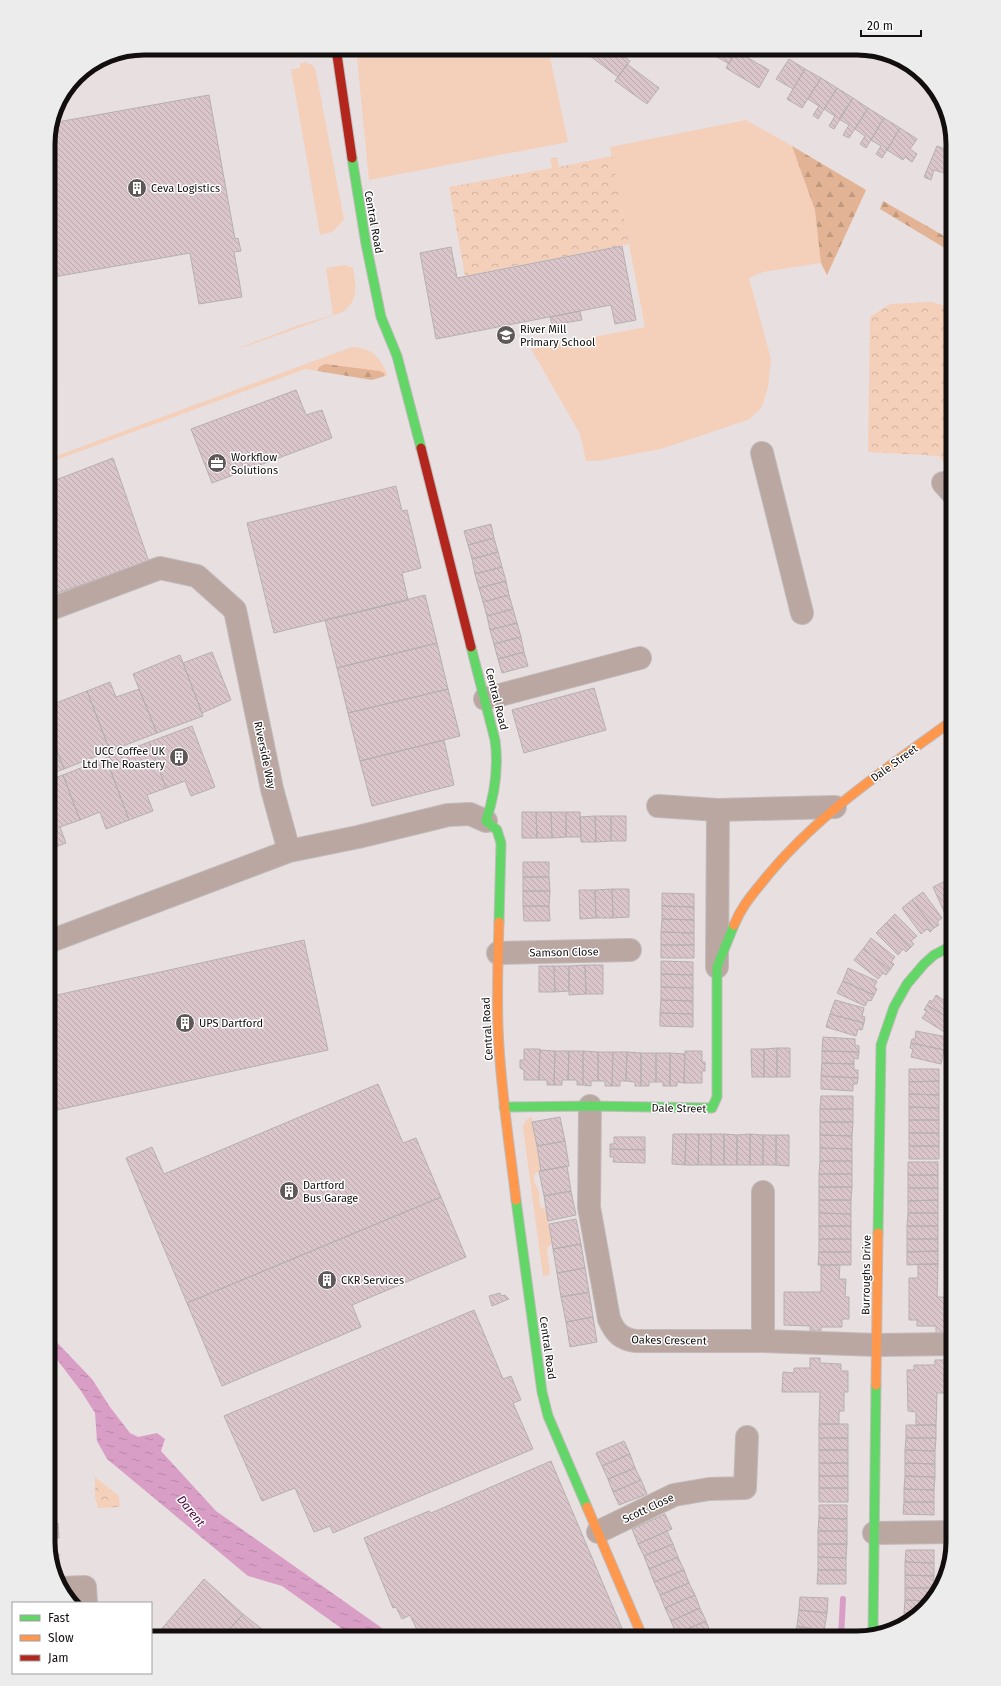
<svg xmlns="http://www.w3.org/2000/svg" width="1001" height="1686" viewBox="0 0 1001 1686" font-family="'Fira Sans',sans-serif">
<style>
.grass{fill:#f4cfba}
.forest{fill:url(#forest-firs)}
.park{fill:url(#park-crowns)}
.water{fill:url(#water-ripples)}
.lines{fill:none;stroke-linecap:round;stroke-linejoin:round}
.stream{stroke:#d99ec5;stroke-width:6}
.building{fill:url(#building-back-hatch);stroke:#b5b0b0}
.street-casing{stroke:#c1bbbb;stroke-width:24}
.fast-casing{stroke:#c1bbbb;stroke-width:11}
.slow-casing{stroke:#c1bbbb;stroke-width:11}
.jam-casing{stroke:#c1bbbb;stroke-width:11}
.street{stroke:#baa7a2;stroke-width:22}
.fast{stroke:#63d668;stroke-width:9}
.slow{stroke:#ff974d;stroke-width:9}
.jam{stroke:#b3261e;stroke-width:9}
.labels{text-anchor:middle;stroke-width:3;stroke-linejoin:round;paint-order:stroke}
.poi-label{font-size:11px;fill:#130e0e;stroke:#fff;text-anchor:start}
.street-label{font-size:11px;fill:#130e0e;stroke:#fff}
.water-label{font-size:12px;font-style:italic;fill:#4f063f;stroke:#fff}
.rim{fill:none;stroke:#130e0e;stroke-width:5}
</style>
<defs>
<pattern id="forest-firs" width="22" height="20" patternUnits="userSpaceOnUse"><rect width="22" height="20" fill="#e2b395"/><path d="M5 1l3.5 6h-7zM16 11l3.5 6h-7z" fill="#c1997f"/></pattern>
<pattern id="park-crowns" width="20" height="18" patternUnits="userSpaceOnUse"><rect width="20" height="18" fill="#f4cfba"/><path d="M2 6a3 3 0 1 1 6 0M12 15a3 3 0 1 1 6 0" fill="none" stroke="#d0b19f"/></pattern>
<pattern id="water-ripples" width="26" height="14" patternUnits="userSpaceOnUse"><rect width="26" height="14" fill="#d99ec5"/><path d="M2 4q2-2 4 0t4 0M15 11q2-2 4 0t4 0" fill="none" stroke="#b987a8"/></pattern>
<pattern id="building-back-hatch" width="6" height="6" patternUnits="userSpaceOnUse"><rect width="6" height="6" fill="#dac5cb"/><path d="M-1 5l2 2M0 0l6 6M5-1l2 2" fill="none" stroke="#baa8ad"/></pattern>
</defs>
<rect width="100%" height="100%" fill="#e8e0e0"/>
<path class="grass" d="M356,48h192l20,94 -199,38z
M305,62l9,4 2,6 28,148 -12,12 -12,3 -29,-166 9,-1v-5z
M746,120l46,26 74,44 -39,85 -6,-12 -58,9 -14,6 22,81 -3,28 -6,20 -12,12 -89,30 -64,12h-11l-6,-27 -49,-85 114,-22 -35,-180z
M345,265l8,3c3,18 6,31 -10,44l-102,36v-1l58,-22 34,-10 -7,-47z
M352,347c21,1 27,10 36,28l-3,1 -1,-3 -65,-6 -2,4 -12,-2 -257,94v-4z
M532,1117l9,54 -6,2 -1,8 5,11 1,14 6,4 6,33 -5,5 3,27 -7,1 -20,-148c1,-6 4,-10 9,-11z"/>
<path class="forest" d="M792,146l74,44 -39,85 -6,-12 -6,-53z
M883,201l70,40v12l-73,-44z
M325,364l54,7 5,2 1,3 -13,4 -55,-9 2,-4z"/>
<path class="park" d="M612,156l17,88 -164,32 -16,-89 103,-19 -2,-9 7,-2 2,10z
M930,302l23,5v168l-14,-19 -71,-4 2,-135 20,-13z
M95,1477l24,19 1,11 -22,1 -3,-11z"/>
<path class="water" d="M48,1333l44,46 18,28 20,26 8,4 19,-4 8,6 -4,12 55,60 180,127h-41l-73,-52 -34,-10 -141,-117 -10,-18 -2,-28 -14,-22 -26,-34 -7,-6z"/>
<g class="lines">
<path class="stream" d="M841,1638l2,-39"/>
</g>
<path class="building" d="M590,48h23l17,13 -12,16 -32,-24z
M702,48h36l-9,16z
M736,51l33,19 -10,18 -33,-20z
M789,59l16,10 -12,20 -17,-10z
M627,64l32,24 -12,16 -32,-23z
M805,69l16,9 -19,30 -15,-9z
M821,78l16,10 -19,31 -5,-4 6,-9 -11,-7z
M837,88l16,10 -19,31 -5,-3 6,-10 -11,-7z
M209,95l26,144 3,-1 3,13 -7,1 8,45 -43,7 -9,-51 -142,25v-140l4,-15z
M853,98l15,10 -19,30 -6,-3 6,-10 -10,-6z
M868,108l16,10 -18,30 -6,-4 5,-8 -10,-7z
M884,118l16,10 -18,30 -6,-4 5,-8 -10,-6z
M900,128l17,11 -7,10 7,5 -5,8 -7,-5 -2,3 -16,-10z
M937,146l16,6 -9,21 -10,-3 -3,10 -7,-3z
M953,152v25l-9,-4z
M622,246l14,74 -21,4 -4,-19 -175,34 -16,-86 31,-6 6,31z
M580,311l2,9 -30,5 -2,-8z
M296,390l10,25 16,-5 10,28 -120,45 -21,-54z
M113,458l36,104 -101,34v-113z
M396,486l6,25 5,-1 14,58 -19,5 6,27 -134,33 -27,-110z
M491,524l3,14 -26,7 -4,-14z
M494,538l4,14 -26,7 -4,-14z
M498,552l4,15 -27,7 -3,-15z
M502,567l4,14 -27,7 -4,-14z
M506,581l3,14 -26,7 -4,-14z
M425,595l12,48 -100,25 -12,-48z
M509,595l4,14 -26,7 -4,-14z
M513,609l4,14 -27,7 -3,-14z
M517,623l4,14 -27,7 -4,-14z
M521,637l3,15 -26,7 -4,-15z
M437,643l11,46 -100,24 -11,-45z
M212,652l19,48 -29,13 -19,-50z
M524,652l4,14 -26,7 -4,-14z
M180,655l23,61 -46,17 -24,-59z
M110,682l6,15 23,-8 18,44 -47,18 -23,-60z
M594,688l12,42 -82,23 -12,-43z
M448,689l12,47 -100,25 -12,-48z
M87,691l23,60 -46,18 -16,-42v-21z
M192,726l23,61 -24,9 -6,-15 -19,7 -17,-46z
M48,727l16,42 -16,6z
M444,740l10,45 -82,21 -12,-45z
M149,742l17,46 -19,7 6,16 -24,9 -23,-62z
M106,758l23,62 -23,9 -6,-17 -20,8 -17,-45z
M63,775l17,45 -20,7 6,16 -18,7v-70z
M522,812h14l1,26h-15z
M536,812h15l1,26h-15z
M551,812h15v25l-14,1z
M566,812h14l1,25h-15z
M595,816h16v25l-15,1z
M595,816l1,26h-15l-1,-25z
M611,816h15v25h-15z
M523,862h26v15h-26z
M523,877h26l1,14h-27z
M953,878v20l-8,-17z
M945,881l8,17v15l-7,3 -13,-29z
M612,889l1,29h-17l-1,-28z
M612,889h17v28l-16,1z
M579,890h16l1,28 -16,1z
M523,891h27l-1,15h-26z
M923,892l19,26 -5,4 2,3 -5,3 -22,-28z
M662,893l32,1v13l-32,-1z
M912,900l22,28 -4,4 -3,-3 -6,5 -19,-26z
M523,906h26l1,15h-26z
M662,906l32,1v13l-32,-1z
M895,914l22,22 -6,5 3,3 -4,4 -24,-25z
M662,919l32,1v13l-33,-1z
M886,923l24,25 -4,4 -3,-3 -5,6 -22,-22z
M661,932l33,1v12h-33z
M871,938l24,19 -4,5 3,2 -4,6 -27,-21z
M304,940l24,110 -280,62v-115z
M661,945h33v13h-33z
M863,949l27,21 -4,5 -3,-2 -5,6 -24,-19z
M661,961l32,1v13l-32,-1z
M585,965h18v29h-17z
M585,965l1,29 -17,1v-29z
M539,966h15l1,26h-16z
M554,966h15v25l-14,1z
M848,968l29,13 -3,6 3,2 -3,6 -31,-14z
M661,974l32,1v13l-32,-1z
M843,981l31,14 -3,6 -3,-1 -3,6 -28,-13z
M661,987l32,1v13l-32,-1z
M936,995l17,11v15l-26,-16 3,-5 2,2z
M661,1000l32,1v13l-33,-1z
M835,1000l29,8 -2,8 3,1 -1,6 -34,-9z
M927,1005l26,16v7l-4,7 -27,-17 5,-7 -3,-1z
M660,1013l33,1v13l-33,-1z
M830,1014l34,9 -2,7 -4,-1 -2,7 -30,-9z
M916,1031l31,6 -3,13 -33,-7 1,-4h3z
M823,1037l32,2v6l4,1v6l-37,-1z
M911,1043l33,7 -3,14 -30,-7 2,-8 -3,-1z
M777,1048h13v29h-13z
M777,1048v29h-13v-28z
M524,1049h16l-1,31h-15v-10l-4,-2v-8h4z
M751,1049h13v28h-12z
M540,1050l15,1 -1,34h-7v-5h-8z
M555,1051h14l-1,29h-6v5h-8z
M569,1051h14v34h-6v-5h-9z
M583,1051l15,1v29h-7v5l-8,-1z
M685,1051h17v11h3v9h-3v12h-18z
M822,1051l37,1 -1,7 -4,-1v6l-32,-1z
M598,1052h15l-1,34h-7v-5h-7z
M613,1052h14l-1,29h-6v5h-8z
M627,1052l14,1v33h-6v-4l-9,-1z
M641,1053h15v29h-7v4h-8z
M656,1053h14v33h-7v-4h-7z
M670,1053l15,1 -1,29 -7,-1v4h-7z
M822,1063l32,1v6h4v8l-37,-2z
M909,1069h30v12l-30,1z
M821,1076l37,2 -1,6h-4v7l-32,-2z
M939,1081v14l-30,-1v-12z
M378,1084l25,59 13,-5 25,59 -254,106 -61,-145 26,-11 12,27z
M909,1094l30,1v13l-30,-1z
M821,1096h32v13h-33z
M909,1107l30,1v12h-30z
M820,1109h33v13h-33z
M560,1117l5,24 -28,5 -5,-24z
M909,1120h30v13h-30z
M820,1122h33l-1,14 -32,-1z
M909,1133h30v13h-30z
M673,1134h13l-1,31 -13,-1z
M686,1134h13l-1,31h-13z
M699,1134h12v31h-13z
M711,1134h13v31h-13z
M724,1134l13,1v30h-13z
M750,1134l13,1v30h-13z
M750,1134v31h-13v-30z
M763,1135h13v30h-13z
M776,1135h13v31l-13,-1z
M820,1135l32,1v13l-32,-1z
M614,1137h31v13l-35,-1v-5h4z
M565,1141l4,25 -28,5 -4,-25z
M909,1146h30v13h-30z
M820,1148l32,1v12h-32z
M610,1149l35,1v13l-32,-1 1,-5h-4z
M820,1161h32v13h-33z
M908,1162h30v13h-30z
M567,1166l4,25 -27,5 -5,-25z
M819,1174h33v13h-33z
M908,1175h30v13h-30z
M819,1187h33l-1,13h-32z
M908,1188h30v12l-30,1z
M571,1191l5,24 -28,6 -4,-25z
M441,1197l25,60 -114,48 9,22 -139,59 -35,-83z
M819,1200h32v14l-32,-1z
M938,1200v13h-30v-12z
M819,1213l32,1v12h-32z
M908,1213h30v13h-31z
M576,1219l5,25 -28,5 -4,-25z
M819,1226h32v13h-32z
M907,1226h31v13h-31z
M819,1239h32v13h-32z
M907,1239h31v12l-31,1z
M581,1244l4,24 -28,5 -4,-24z
M938,1251v13l-31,1v-13z
M819,1252h32v13h-33z
M918,1264h20l-1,33h16v26h-7v10h-10v-7h-19v-6h-8v-42h9z
M821,1265h19l-1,14h7l-1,18h4v22h-7v8h-21v4h-11v-5l-26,-1v-33h37z
M585,1268l4,24 -28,5 -4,-24z
M589,1292l4,25 -27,5 -5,-25z
M500,1293l1,3 4,-1 4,4 -17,7 -3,-10z
M474,1310l29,69 8,-3 10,24 -8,3 20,46 -200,84 -3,-7 -16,6 -19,-44 -33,13 -38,-85z
M593,1317l4,25 -27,5 -4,-25z
M810,1358h10v5l21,1v7h7v21h-4v19h-5v13h-20l1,-32h-38l1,-20 11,1v-5h16z
M935,1360h11v8h7v25h-16l-1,32h-20v-13l-8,-1 -1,-41h7v-5h21z
M819,1424h29v14h-29z
M906,1425h30v13h-30z
M819,1438h29v12h-29z
M906,1438h30l-1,13 -30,-1z
M624,1441l6,13 -28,12 -6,-13z
M48,1447h5l1,16h-5l1,32 6,-1v15h-4l1,15 5,-1 1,15h-4l1,16h3l1,18h-5l-7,-30z
M819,1450h29v13h-29z
M905,1450l30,1v13l-30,-1z
M630,1454l5,14 -27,11 -6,-13z
M551,1461l75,177h-188l-2,-4 -9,4h-6l-11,-23 -8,4 -6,-12 -3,1 -29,-70 65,-27 2,2 7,-3z
M819,1463h29v13h-29z
M905,1463l30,1v13l-30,-1z
M635,1468l6,12 -28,12 -5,-13z
M819,1476h29v12h-29z
M905,1476l30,1 -1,13 -30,-1z
M641,1480l6,14 -28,11 -6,-13z
M819,1488h29v14h-29z
M904,1489l30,1v12h-30z
M904,1502h30v13l-31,-1z
M819,1505h28v14l-28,-1z
M665,1514l7,15 -34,15 -6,-15z
M819,1518l28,1v12h-29z
M667,1531l6,13 -29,12 -6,-12z
M818,1531h29v13h-29z
M673,1544l5,13 -29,12 -5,-13z
M818,1544h29l-1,14 -28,-1z
M906,1550h28v13l-29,-1z
M678,1557l6,13 -30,12 -5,-13z
M818,1557l28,1v12h-28z
M905,1562l29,1v13l-29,-1z
M684,1570l5,13 -29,12 -6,-13z
M818,1570h28v14h-29z
M905,1575l29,1 -1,12h-28z
M204,1579l39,35 -21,24h-68z
M689,1583l6,12 -30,13 -5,-13z
M905,1588h28v10l-3,3 -25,-1z
M695,1595l5,13 -29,13 -6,-13z
M800,1597l28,1 -1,15 -28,-3z
M905,1600l25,1 -14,12h-12z
M700,1608l6,13 -30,13 -5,-13z
M799,1610l28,3 -3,18 -27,-5z
M904,1613h12l-12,11z
M243,1614l30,24h-51z
M706,1621l5,13 -9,4h-24l-2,-4z
M797,1626l27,5 -1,7h-29z"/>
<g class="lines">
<defs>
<path id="street" d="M762,453l40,160
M943,483l10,11
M48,610l112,-42 37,8 38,34 37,179 17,62
M485,699l155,-41
M658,806l60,4
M48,942l241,-91 69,-14 90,-22 22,-1 16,7
M498,953l132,-3
M717,967l1,-157 117,-3
M590,1106l-1,101 20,112c6,14 12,20 27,22h127l114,4 76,-1
M763,1341v-149
M598,1532l76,-37 35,-6 36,-1 2,-51
M874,1533l79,-1
M61,1588l24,-1 1,16"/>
<path id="fast" d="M352,158l14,86 15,73 16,39 24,92
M471,647l24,93c4,29 0,54 -9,81l11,9 4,13 -2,79
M504,1107l86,-1 122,2 5,-11v-130l17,-42
M516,1200l26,192 6,24 39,91
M878,1233l3,-188 13,-38 13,-23 17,-20 10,-9 19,-10
M873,1634l3,-249"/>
<path id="slow" d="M499,922c-1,41 -3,83 0,124 3,52 11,103 17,154
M734,925c8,-19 17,-29 30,-45 52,-65 122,-111 189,-160
M876,1385l2,-152
M587,1507l56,131"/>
<path id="jam" d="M336,48l16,110
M421,448l50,199"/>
</defs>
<use href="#street" class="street-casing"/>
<use href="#fast" class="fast-casing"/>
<use href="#slow" class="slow-casing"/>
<use href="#jam" class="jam-casing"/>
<use href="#street" class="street"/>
<use href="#fast" class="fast"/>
<use href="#slow" class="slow"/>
<use href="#jam" class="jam"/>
</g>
<defs>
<symbol id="building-disc" viewBox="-11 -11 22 22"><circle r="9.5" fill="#5e5858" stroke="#fff"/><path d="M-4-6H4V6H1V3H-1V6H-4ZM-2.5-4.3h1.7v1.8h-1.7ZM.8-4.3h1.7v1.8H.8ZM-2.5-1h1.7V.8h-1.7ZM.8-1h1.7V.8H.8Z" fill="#fff"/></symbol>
<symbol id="school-disc" viewBox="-11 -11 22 22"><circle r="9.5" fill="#5e5858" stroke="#fff"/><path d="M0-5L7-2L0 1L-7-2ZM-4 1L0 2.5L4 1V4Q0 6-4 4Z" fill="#fff"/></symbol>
<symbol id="office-disc" viewBox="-11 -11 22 22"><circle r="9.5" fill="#5e5858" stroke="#fff"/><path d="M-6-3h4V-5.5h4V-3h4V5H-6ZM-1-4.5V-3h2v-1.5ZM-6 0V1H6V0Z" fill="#fff"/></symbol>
</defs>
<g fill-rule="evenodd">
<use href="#building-disc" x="126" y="177" width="22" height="22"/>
<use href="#school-disc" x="495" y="324" width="22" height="22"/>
<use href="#office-disc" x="206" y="452" width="22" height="22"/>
<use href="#building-disc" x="168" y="746" width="22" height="22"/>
<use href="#building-disc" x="174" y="1012" width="22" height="22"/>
<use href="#building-disc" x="278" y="1180" width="22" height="22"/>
<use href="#building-disc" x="316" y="1269" width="22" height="22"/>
</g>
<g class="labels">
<g class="poi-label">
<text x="151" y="192">Ceva Logistics</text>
<text x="520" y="333">River Mill<tspan x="520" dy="13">Primary School</tspan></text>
<text x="231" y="461">Workflow<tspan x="231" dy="13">Solutions</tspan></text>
<text x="165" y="755" text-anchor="end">UCC Coffee UK<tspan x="165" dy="13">Ltd The Roastery</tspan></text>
<text x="199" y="1027">UPS Dartford</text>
<text x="303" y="1189">Dartford<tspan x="303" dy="13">Bus Garage</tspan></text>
<text x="341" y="1284">CKR Services</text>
</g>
<g class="street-label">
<text transform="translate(374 222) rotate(80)" y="4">Central Road</text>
<text transform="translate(497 699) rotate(76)" y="4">Central Road</text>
<text transform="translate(265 755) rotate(78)" y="4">Riverside Way</text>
<text transform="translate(894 763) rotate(-36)" y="4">Dale Street</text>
<text transform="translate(564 952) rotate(-1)" y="4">Samson Close</text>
<text transform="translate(487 1029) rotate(-93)" y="4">Central Road</text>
<text transform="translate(679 1108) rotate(1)" y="4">Dale Street</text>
<text transform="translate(866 1275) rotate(-89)" y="4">Burroughs Drive</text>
<text transform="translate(669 1340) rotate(1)" y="4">Oakes Crescent</text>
<text transform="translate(548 1348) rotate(82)" y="4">Central Road</text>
<text transform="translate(648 1508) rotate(-25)" y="4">Scott Close</text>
</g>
<g class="water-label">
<text transform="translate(191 1511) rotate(51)" y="4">Darent</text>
</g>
</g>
<path d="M0 0H1001V1686H0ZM144 55H857A89 89 0 0 1 946 144V1542A89 89 0 0 1 857 1631H144A89 89 0 0 1 55 1542V144A89 89 0 0 1 144 55Z" fill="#ececec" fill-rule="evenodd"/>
<path class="rim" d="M144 55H857A89 89 0 0 1 946 144V1542A89 89 0 0 1 857 1631H144A89 89 0 0 1 55 1542V144A89 89 0 0 1 144 55Z"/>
<rect x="12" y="1602" width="140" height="72" fill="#ffffff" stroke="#a19f9f"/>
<rect x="20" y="1615" width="20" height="6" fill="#63d668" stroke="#a19f9f"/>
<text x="48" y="1622" font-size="12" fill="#130e0e">Fast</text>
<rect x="20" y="1635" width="20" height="6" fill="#ff974d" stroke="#a19f9f"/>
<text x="48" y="1642" font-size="12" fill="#130e0e">Slow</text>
<rect x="20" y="1655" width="20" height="6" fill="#b3261e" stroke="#a19f9f"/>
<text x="48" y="1662" font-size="12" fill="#130e0e">Jam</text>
<path d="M861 30v6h60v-6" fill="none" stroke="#130e0e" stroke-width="2"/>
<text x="867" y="30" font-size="12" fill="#130e0e" stroke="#ffffff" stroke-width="3" paint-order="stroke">20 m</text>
</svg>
